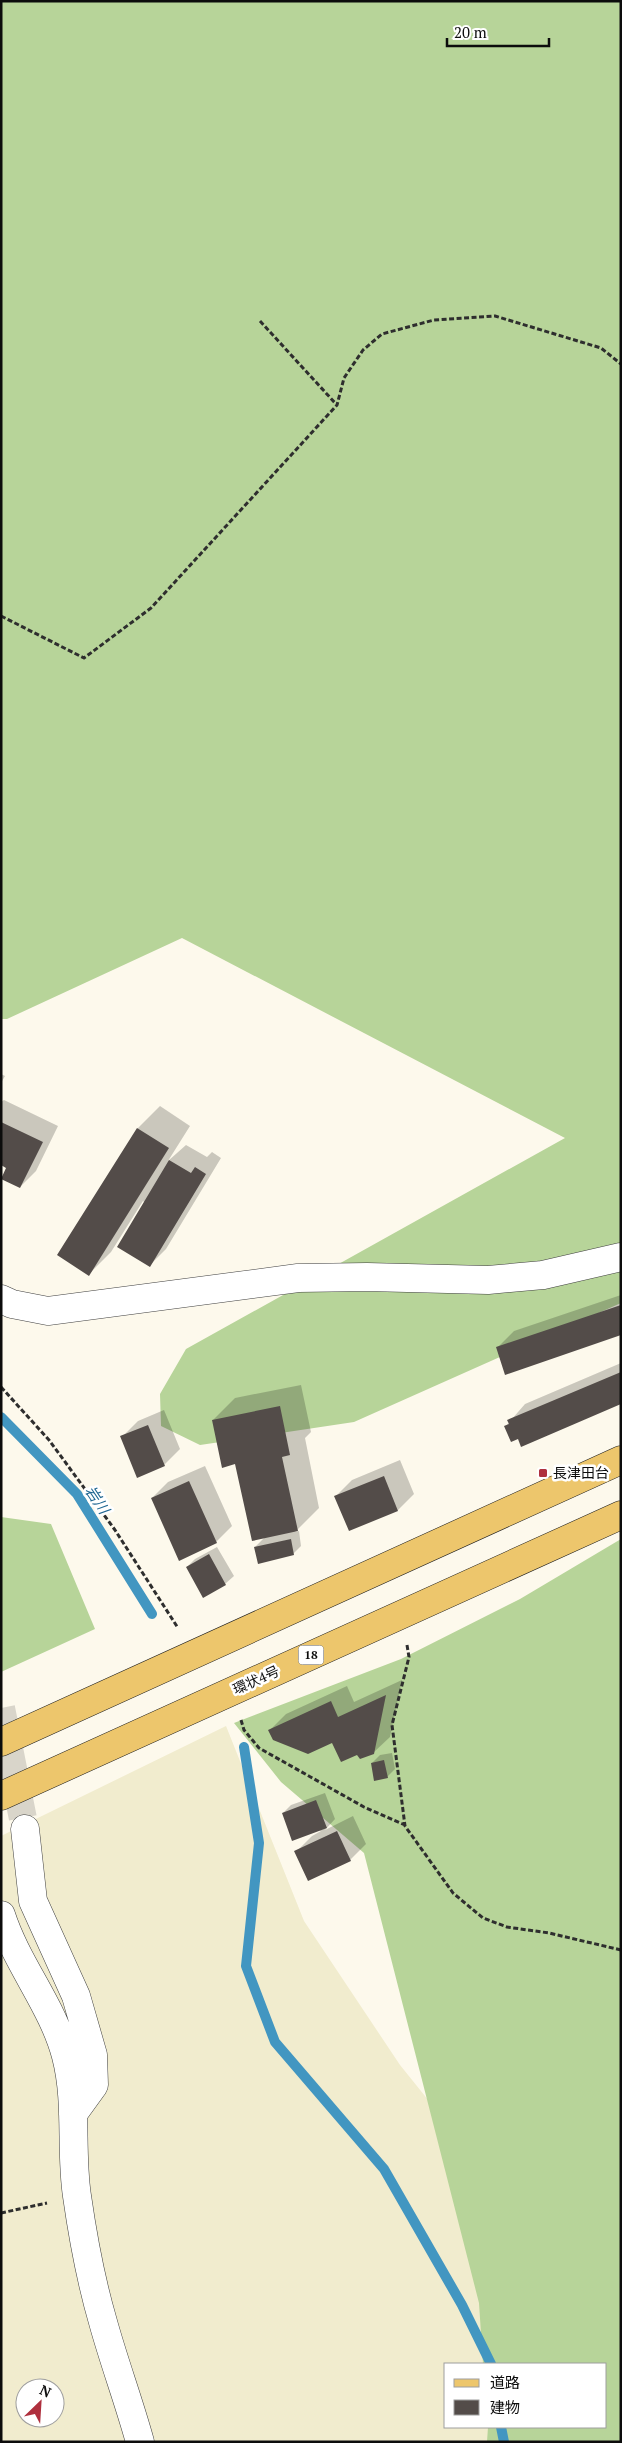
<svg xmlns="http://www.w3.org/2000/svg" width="622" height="2443" viewBox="0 0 622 2443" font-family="'PT Serif','Noto Sans JP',serif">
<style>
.farmland{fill:#f1ecce;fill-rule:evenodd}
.forest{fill:#b7d499}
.shadow{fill:#0003}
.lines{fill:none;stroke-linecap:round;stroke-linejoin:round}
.stream{stroke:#4296c1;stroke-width:10}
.building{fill:#534c49}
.minor-tunnel{stroke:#d9d5ca;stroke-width:28;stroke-dasharray:28 14;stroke-linecap:butt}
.minor-casing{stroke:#3f3f3f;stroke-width:29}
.major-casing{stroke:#1d1d1d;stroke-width:29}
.path{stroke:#2e2e2e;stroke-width:3;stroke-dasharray:5 2.5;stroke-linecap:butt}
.minor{stroke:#fff;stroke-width:28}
.major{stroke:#edc66c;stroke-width:28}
.poi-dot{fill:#af303e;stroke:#fff;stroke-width:2}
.labels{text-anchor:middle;stroke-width:5;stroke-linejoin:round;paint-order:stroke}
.shield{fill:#fff;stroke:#555;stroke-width:1}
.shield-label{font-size:12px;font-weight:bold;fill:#0c0c0c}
.poi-label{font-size:14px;fill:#0c0c0c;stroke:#fff;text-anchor:start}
.street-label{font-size:14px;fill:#0c0c0c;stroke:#fff}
.water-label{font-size:15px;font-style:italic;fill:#206792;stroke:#fff}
</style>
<rect width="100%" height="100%" fill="#fdf9ec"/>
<path class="farmland" d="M226,1726l78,195 96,144 91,113 36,186h-81v63h100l-3,15h-542v-606zM25,2388h30v30h-30z"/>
<path class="forest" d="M1,1h620v1302l-267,119 -154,23 -39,-19 -1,-32 26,-45 379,-211 -383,-200 -175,81h-6z
M1,1517l50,7 44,105 -94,43z
M621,1539v903h-134l1,-15h118v-63h-123l-4,-61 -115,-450 -83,-71 -47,-59 167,-64 119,-60z"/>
<path class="shadow" d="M1,1074l4,2 -4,7z
M4,1100l54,26 -22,45 -16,16 -12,-20 -7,-3v-62z
M160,1106l30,20 -22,35 18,-16 21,12 5,-5 9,6 -55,91 -16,16 -5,-62 -2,-2 -32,51 -22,22 -30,-19 79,-127z
M621,1295v39l-124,14 17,-17z
M621,1363v40l-103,34 -13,-10 20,-23z
M301,1385l10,47 -6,6 14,70 -24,24 4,-1 2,15 -8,8 -38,-7 10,-10 -29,-74 -23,-43 22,-22z
M164,1410l16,39 -16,16 -42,-28 16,-16z
M400,1460l14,34 -16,16 -48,19 -14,-33 16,-16z
M205,1466l27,60 -16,16 -64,-44 16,-16z
M217,1547l17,29 -9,8 -21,12 -17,-29 8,-8z
M402,1680l-12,57 -17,16 -15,1 -25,-13 -63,-11 16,-16 61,-28 7,16z
M392,1753l3,16 -8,8 -15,-14 8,-8z
M325,1793l10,26 -10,11 28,-14 13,28 -16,16 -54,-8 16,-16 9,-5 -38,-18 8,-8z"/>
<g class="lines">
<path class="stream" d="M1,1417l76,77 75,120
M244,1747l15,96 -13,123 29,76 109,127 78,136 29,59
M501,2427l3,15"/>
</g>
<path class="building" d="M1,1122l42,20 -23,46 -19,-9 5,-11 -5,-3z
M137,1128l32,20 -80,128 -32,-21z
M169,1160l22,13 4,-6 11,7 -56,93 -33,-20z
M621,1305v30l-116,40 -9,-28z
M621,1372v32l-100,43 -3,-8 -7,3 -7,-16 5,-2 -2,-4z
M280,1406l10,49 -8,2 16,74 -46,10 -17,-77 -13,4 -10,-48z
M148,1425l17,41 -28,12 -17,-42z
M384,1476l14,35 -49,20 -15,-35z
M189,1481l28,62 -38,18 -28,-63z
M291,1539l3,16 -36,9 -4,-17z
M209,1554l17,31 -23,13 -17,-31z
M386,1695l-12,59 -14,5 -3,-4 -16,7 -9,-19 -24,11 -35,-14 -5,-10 63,-29 7,16z
M384,1760l4,18 -14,3 -3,-18z
M316,1800l11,28 -35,13 -10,-28z
M337,1831l14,30 -43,20 -14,-30z"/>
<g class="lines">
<path class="minor-tunnel" d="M1,1708l24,121"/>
<defs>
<path id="minor" d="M1,1299l11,5 36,7 250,-33 69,-1 121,3 55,-5 78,-18
M25,1829l8,72 43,95 17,59 1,30 -21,29
M1,1915c16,50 52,91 65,141 12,46 4,94 11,140 6,42 14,85 26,126 11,40 26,80 37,120"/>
<path id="major" d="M1,1742l620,-282
M1,1796l620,-281"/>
</defs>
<use href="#minor" class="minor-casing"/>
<use href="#major" class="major-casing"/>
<path class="path" d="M260,321l76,83
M1,616l83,42 67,-50 186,-203 7,-27 19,-28 19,-16 52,-14 61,-4 106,32 20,16
M1,1387l48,53 66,90 63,98
M407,1645l2,12 -17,68 13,101 48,67 30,25 24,9 42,6 72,17
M241,1720l3,10 15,18 105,59 41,18
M1,2213l46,-10"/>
<use href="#minor" class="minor"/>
<use href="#major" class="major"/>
</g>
<rect class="poi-dot" x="538" y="1468" width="10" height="10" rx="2.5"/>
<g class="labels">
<rect class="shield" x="298.5" y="1645.5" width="25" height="19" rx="4"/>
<g class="shield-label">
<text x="311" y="1659">18</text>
</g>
<g class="poi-label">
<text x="553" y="1478">長津田台</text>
</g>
<g class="street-label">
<text transform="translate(256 1680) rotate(-24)" y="5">環状4号</text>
</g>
<g class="water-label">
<text transform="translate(97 1500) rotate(56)" y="5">岩川</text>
</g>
</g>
<rect width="622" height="2443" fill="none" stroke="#0c0c0c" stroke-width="5"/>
<rect x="444" y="2363" width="162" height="65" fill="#ffffff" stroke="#9e9e9e"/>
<rect x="454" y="2379" width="25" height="8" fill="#edc66c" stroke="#9e9e9e"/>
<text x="490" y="2388" font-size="15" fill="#0c0c0c">道路</text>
<rect x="454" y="2400" width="25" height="15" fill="#534c49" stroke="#9e9e9e"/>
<text x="490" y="2413" font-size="15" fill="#0c0c0c">建物</text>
<g transform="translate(40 2403) rotate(25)"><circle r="24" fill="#ffffff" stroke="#9e9e9e"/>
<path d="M0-4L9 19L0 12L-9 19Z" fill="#af303e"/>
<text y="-8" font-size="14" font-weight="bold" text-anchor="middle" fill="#0c0c0c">N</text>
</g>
<path d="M447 38v8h102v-8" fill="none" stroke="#0c0c0c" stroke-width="2.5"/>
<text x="454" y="38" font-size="15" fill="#0c0c0c" stroke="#ffffff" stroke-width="4" paint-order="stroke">20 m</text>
</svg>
